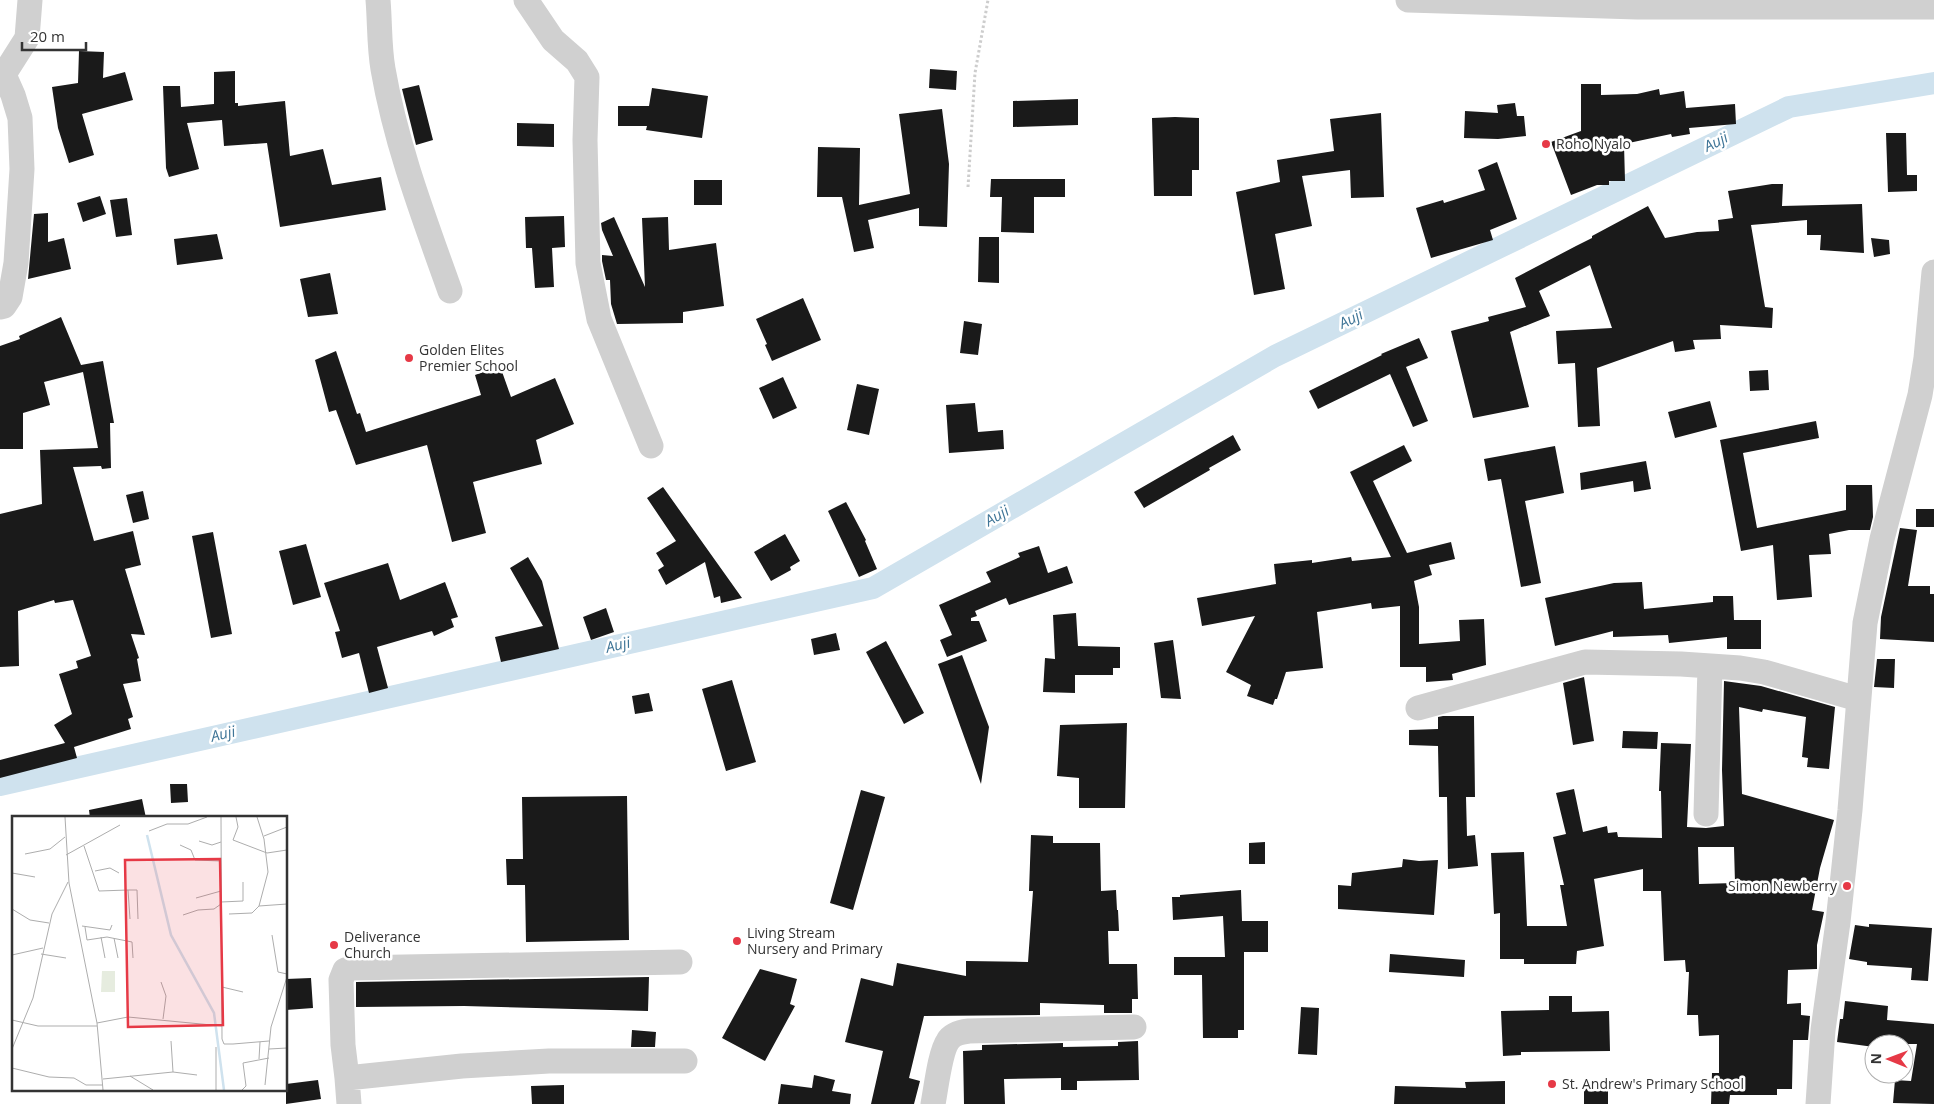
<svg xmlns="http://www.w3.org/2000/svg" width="1934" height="1104" viewBox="0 0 1934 1104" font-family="'Open Sans',sans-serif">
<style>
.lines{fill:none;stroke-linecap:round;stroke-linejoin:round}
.canal{stroke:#cfe2ee;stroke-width:22}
.building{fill:#1a1a1a;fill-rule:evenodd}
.path{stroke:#cdcdcd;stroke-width:3;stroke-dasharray:2.5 2.5;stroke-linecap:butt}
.minor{stroke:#d0d0d0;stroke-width:25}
.poi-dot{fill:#e63946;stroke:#fff;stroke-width:2}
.labels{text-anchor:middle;stroke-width:5;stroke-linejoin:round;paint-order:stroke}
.poi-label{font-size:14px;fill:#333;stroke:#fff;text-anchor:start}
.water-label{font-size:15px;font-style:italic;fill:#3f7597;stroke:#fff}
.inset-river{fill:none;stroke:#cfe2ee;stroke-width:2.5}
.inset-road{fill:none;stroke:#adadad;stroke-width:1}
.view{fill:#e63946;fill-opacity:0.15;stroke:#e63946;stroke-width:2.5}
.inset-edge{fill:none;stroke:#333;stroke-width:2.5}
</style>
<rect width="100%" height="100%" fill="#fff"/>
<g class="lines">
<path class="canal" d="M0,785l873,-197 402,-232 514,-249 145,-24"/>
</g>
<path class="building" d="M79,51l25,1 -1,26 22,-6 8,28 -51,14 12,41 -25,8 -11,-35 -6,-41 26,-4z
M930,69l27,2 -1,19 -27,-2z
M235,71v32h3v3l47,-5 5,55 33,-7 9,36 49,-8 5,33 -106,17 -13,-84 -43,3 -2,-26 -35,3 12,46 -30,8 -3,-9 -3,-82h17l1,21 33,-3v-32z
M1581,84h20v11l36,-1 22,-5 1,6 24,-4 2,17 49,-4 1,20 -47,4 1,6 -18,3 -1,-3 -47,10 1,37h-16v4h-12l-26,10 -20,-53 30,-11z
M419,85l14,55 -17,5 -14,-56z
M652,88l56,8 -6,42 -56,-8 1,-4h-29v-20h31z
M1078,99v26l-65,2v-26z
M1515,103l2,13h7l2,20 -28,3 -34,-1 1,-27 33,2 -1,-8z
M942,109l7,55 -2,63 -28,-1v-18l-51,12 6,28 -20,4 -12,-55h-25l1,-50 42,1 -1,57 51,-11 -11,-80z
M1381,113l3,84 -33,1 -1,-28 -48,6 10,50 -37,8 10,55 -31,6 -18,-103 44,-10 -3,-22 57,-9 -4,-32z
M1175,117l24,1v52h-7v26h-38l-2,-78z
M517,123l37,1v23l-37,-1z
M1886,133h20l1,42h10v16l-29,1z
M1497,162l20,57 -27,11 3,10 -62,18 -15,-50 27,-8 1,3 41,-13 -7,-20z
M991,179h74v18h-31v36l-33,-1 1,-35h-12z
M694,180h28v25h-28z
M1772,184h11l-1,22 80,-2 2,49 -44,-3 1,-15h-14v-15l-56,5 14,82 8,1 -1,20 -52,-3 1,14 -28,1 2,9 -20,3 -2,-11 -76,27 3,58 -22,1 -3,-64 -17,1 -2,-33 56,-3 -22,-63 -51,26 11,25 -40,16 19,75 -56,11 -22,-87 38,-10 -1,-4 38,-10 -11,-29 61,-32 16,-8v-2l56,-30 17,32 32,-6 22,-1 -1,-11 15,-2 -5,-27z
M100,196l6,18 -23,8 -6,-19z
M127,198l5,37 -16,2 -6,-37z
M48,213v29l16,-4 7,31 -43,10 6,-65z
M564,216l1,31 -13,1 2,39 -19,1 -3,-40h-6l-1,-31z
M614,217l31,70 -3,-69 26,-1 1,33 47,-7 8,63 -41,6v11l-66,1 -6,-20 -1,-24h-4l-4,-19v-6l11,1 -11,-26 -1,-7z
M217,234l6,25 -46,6 -3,-26z
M979,237h20v46l-21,-1z
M1871,238l18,2 1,14 -16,3z
M330,273l8,41 -30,3 -8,-38z
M803,298l18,42 -49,21 -7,-16 2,-1 -11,-25z
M61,317l20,48 22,-4 11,62h-4l1,45 -9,1 -1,-3 -28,1 21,74 39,-10 8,34 -16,4 20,66 -14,-1 8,24 -2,1 4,22 -18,3 10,33 -5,2 3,10 -57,18 3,11 -77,20v-18l65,-17 -11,-18 18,-11 -13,-40 19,-6 -2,-7 15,-5 -18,-56 -18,3 -1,-3 -36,11 1,55 -19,1v-153l42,-10 -2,-54 58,-2 -15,-76 -39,10 6,23 -27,8v36h-23v-103l20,-7 -1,-3z
M964,321l18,3 -4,31 -18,-2z
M1419,338l9,20 -22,9 22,54 -15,6 -23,-53 -72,35 -9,-18 73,-36 -1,-1z
M336,351l21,63 3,-1 6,19 115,-37 -6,-20 25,-9 11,31 44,-19 19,46 -38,16 6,24 -69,18 13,51 -34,9 -25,-97 -71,20 -20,-55 -7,2 -14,-52z
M1768,370l1,20 -19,1 -1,-20z
M783,377l14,31 -24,11 -14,-31z
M857,384l22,5 -10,46 -22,-5z
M1710,401l7,26 -42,11 -7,-26z
M975,403l3,29 25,-2 1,19 -55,4 -3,-48z
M1816,421l3,17 -76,15 14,75 89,-18v-25h26l1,32 -3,13h-21l-20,4 2,20 -22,1 3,42 -35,3 -4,-55 -32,6 -21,-111z
M1233,435l8,15 -32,18 1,2 -66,38 -10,-16z
M1404,445l8,16 -39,20 34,72 44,-11 4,17 -26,6 3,10 -18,6 5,26v37l41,-3 -1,-21 25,-1 2,46 -34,9 1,6 -27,2v-15h-26v-61l-28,3 -1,-6 -54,9 6,56 -37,4 -9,27h-2l-2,6 -26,-9 4,-11 -25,-13 29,-56 -53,10 -5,-28 79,-14 -2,-20 38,-4v3l39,-6 1,4 39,-4 -41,-85z
M1555,446l9,47 -39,8 16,82 -20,4 -20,-108 -13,2 -4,-22z
M1646,461l5,28 -17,3 -1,-11 -52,9 -1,-17z
M663,487l37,52 42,59 -21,5 -1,-7 -6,2 -9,-36 -39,23 -8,-15 6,-4 -8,-13 20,-12 -29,-43z
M143,491l6,28 -16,4 -7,-28z
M846,502l20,38 -1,1 12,28 -18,8 -31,-66z
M1916,509h18v18h-18z
M1900,528l17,2 -9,56h22v8h4v48l-54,-3 1,-22z
M213,532l19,102 -21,4 -19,-102z
M785,534l15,27 -10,6 1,3 -20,11 -17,-29z
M306,544l15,53 -28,8 -14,-54z
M1039,546l9,27 19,-7 6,17 -64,22 -3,-7 -31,13 2,5 -6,2v3h8l8,20 -40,16 -7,-17 12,-5 -13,-30 52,-23 -5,-10 34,-15 -2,-4z
M528,557l14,24 17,68 -58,13 -6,-25 48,-11 -33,-58z
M388,563l12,37 45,-18 13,35 -7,2 3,8 -20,9 -2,-5 -55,16 11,41 -19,5 -10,-40 -17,5 -7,-26 5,-1 -16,-48z
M1642,582l2,27 69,-7v-6h20l1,24h27v29h-34v-12l-58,6 -1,-8 -55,2v-6l-58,15 -10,-48 69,-15z
M606,608l8,24 -23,8 -8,-23z
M1076,613l2,33 42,1v21h-7v7h-38v18l-32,-1 2,-34 10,1 -2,-44z
M836,633l4,17 -26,5 -3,-16z
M1173,640l8,59 -20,-1 -7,-55z
M886,641l38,72 -20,11 -38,-72z
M962,655l27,72 -8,57 -43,-120z
M1877,659h18l-1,29 -20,-1z
M1584,677l10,64 -21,4 -10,-62z
M732,680l24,82 -30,9 -24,-82z
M1724,681l37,5 74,21 -6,62 -22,-2 1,-9 -6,-1 4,-40 -43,-8 -1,3 -23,-5 3,87 92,26 -14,48 -8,42 12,2 -7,33v24l-29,1 -1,34 14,-1v12l9,1 -2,24h-15l-1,49h-15v6h-47l-1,9h-18l1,-31h7v-38l-20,1 -1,-21h-11l2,-43h-3l-1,-12 -21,1 -3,-70h-18v-22l-49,10 10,67 -27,5 -1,13h-52v-5h-24v-46l-6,1 -3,-61 33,-1 3,74h40l-7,-41h4l-11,-48 13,-3 -10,-41 18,-4 9,43 24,-6 1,7 9,-1 1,5 44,1 -1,-47h-2l2,-48 30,1 -4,83 19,1 18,-2 -2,-56zM1698,847h36l1,36 -36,1z
M649,693l4,18 -18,3 -3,-18z
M1443,716h31l1,81h-9l1,39 8,-1 3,31 -30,3 -1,-72h-8l-1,-51 -29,-1v-15l29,-1v-12z
M1127,723l-2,85h-46v-30l-22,-2 3,-51z
M1623,731l35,1 -1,17 -35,-1z
M170,784h17l1,18 -17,1z
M861,790l24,7 -32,113 -23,-7z
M627,796l2,144 -103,2 -1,-57h-18l-1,-26h17l-1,-62z
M142,799l4,19h-56l-1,-8z
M1031,835l22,1v7h47l1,48 15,-1 1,20h1l1,21h-11l1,33h28l1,35h-6v14h-28v-8l-64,-2v12l-116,1 -15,62 11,3 -6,23h-43l12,-53 -38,-9 16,-64 32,8 4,-23 69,13v-15l62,1 5,-71h-4z
M1265,842v22h-16v-21z
M1403,859l16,2 19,-1 -4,55 -96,-6v-24l13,1 1,-13 50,-6z
M1241,890l1,31h26v31h-24v78h-6v8h-35l-1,-63h-28v-18h51l-2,-41 -50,4 -1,-23h8v-2z
M1869,924l63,4 -4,53 -17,-1 1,-12 -45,-3v-3l-18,-3 6,-34 14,2z
M1390,954l75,6 -1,17 -75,-5z
M760,969l37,10 -7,25 5,2 -30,55 -43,-23z
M649,977l-1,34 -184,-5 -108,1v-25z
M311,978l2,30 -27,2v-31z
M1549,996h23v16l37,-1 1,40 -89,1v3l-18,1 -2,-45 48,-1z
M1845,1001l43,5 -1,14 47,4v80l-41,-1 2,-23 16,1 6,-37h-43v3l-37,-5 3,-23h3z
M1301,1007l18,1 -2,47 -19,-1z
M632,1030l24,2 -1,15h-24z
M1138,1041l1,39 -62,1v9h-16v-12l-57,1 1,25h-41l-1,-53 19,-1v-5l81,-2v4l55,-1v-4z
M814,1075l21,5 -3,11 19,3 -1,10h-72l3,-20 31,4z
M318,1080l3,19 -35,5v-20z
M1505,1081v23h-111l1,-18 71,2 -1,-6z
M564,1085v19h-32l-1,-18z
M1584,1088h24v16h-24z"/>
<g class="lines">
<path class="path" d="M968,187l7,-114 13,-73"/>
<path class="minor" d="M378,0c2,23 1,46 5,69 13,76 41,149 67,222
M526,0l27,40 24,21 10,16 -2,63 3,123 11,56 52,127
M1408,0l229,7h297
M0,307l4,-1 6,-9 6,-34 6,-94 -2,-51 -7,-23 -8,-18 1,-6 21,-33 3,-38
M1418,708l167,-46 96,2 59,4 24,4 94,27
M1706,814l4,-148
M347,1078l-4,-33 -2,-65 4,-10 6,-2 329,-6
M349,1104l-2,-26 115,-12 87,-5h136
M933,1104c3,-15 7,-52 15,-63 4,-7 13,-9 21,-10l165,-4
M1818,1104l5,-74 15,-108 12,-112 15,-187 17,-84 38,-144 6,-37 8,-86"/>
</g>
<g class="poi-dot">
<circle cx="1546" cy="144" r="5"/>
<circle cx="409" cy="358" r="5"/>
<circle cx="1847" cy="886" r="5"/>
<circle cx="737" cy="941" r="5"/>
<circle cx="334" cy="945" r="5"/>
<circle cx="1552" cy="1084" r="5"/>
</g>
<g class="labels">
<g class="poi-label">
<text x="1556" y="149">Roho Nyalo</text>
<text x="419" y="355">Golden Elites<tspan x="419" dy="16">Premier School</tspan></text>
<text x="1837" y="891" text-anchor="end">Simon Newberry</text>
<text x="747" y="938">Living Stream<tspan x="747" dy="16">Nursery and Primary</tspan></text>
<text x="344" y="942">Deliverance<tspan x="344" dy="16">Church</tspan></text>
<text x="1562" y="1089">St. Andrew's Primary School</text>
</g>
<g class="water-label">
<text transform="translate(1716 142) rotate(-26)" y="5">Auji</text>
<text transform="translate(1351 319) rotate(-26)" y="5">Auji</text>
<text transform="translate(997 516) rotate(-30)" y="5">Auji</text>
<text transform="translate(618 645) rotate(-13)" y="5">Auji</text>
<text transform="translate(223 734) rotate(-13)" y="5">Auji</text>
</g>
</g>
<g transform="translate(12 816)">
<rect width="275" height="275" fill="#fff"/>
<path d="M90,155h13v21h-14z" fill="#e6ecdf"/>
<path class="inset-river" d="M135,19l24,100 43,78 10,77"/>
<path class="inset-road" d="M53,1l4,66 28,140 6,67M209,1l1,222 2,5h9l36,-3M224,1l2,10 -5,13 34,13 20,-3M137,15l18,-7h21l19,-7M252,20l23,-9M187,25l13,4 9,-3M168,29l11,5 4,10 26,1M72,30l15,45 29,-1 2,29M13,38l25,-5 15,-12M54,39l54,-30M83,55l15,-3 9,5M0,57l23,4M116,74h9l1,29M184,82l25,-7M209,86l22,-1v-19M247,90l28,-2M0,93l18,11 19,3M217,98l23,-1 7,-7 9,-34 -4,-33 -7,-22M171,99l15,-5 16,-1 7,-5M70,110l28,4 2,-5M73,111l2,13 20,-3 25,5 1,16M260,119l6,37 9,2M89,121l4,21M102,122l4,20M29,138l25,4M0,139l31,-7M149,166l5,14 -3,23M210,171l21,5M0,204l26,6h59M85,207l31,-6 94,9M159,225l2,31M0,233l21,-51 19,-84 16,-32M257,233l18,-1M247,243l1,-17M0,252l37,9 25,1 12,7h17M118,260l23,14M91,263l70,-7 24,3M253,269l6,-58 16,-50M204,274v-43M230,274l4,-4 -3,-23 26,-5"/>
<path class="view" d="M208,43l3,166 -95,2 -3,-167z"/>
<rect width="275" height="275" class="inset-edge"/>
</g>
<g transform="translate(1889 1059) rotate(271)"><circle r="24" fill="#ffffff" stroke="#adadad"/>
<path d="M0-4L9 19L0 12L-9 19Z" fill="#e63946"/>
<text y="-8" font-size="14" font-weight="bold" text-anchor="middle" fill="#333333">N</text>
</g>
<path d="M22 42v8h64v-8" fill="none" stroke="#333333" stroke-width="2.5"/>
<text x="30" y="42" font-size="15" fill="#333333" stroke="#ffffff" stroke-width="4" paint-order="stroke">20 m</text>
</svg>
